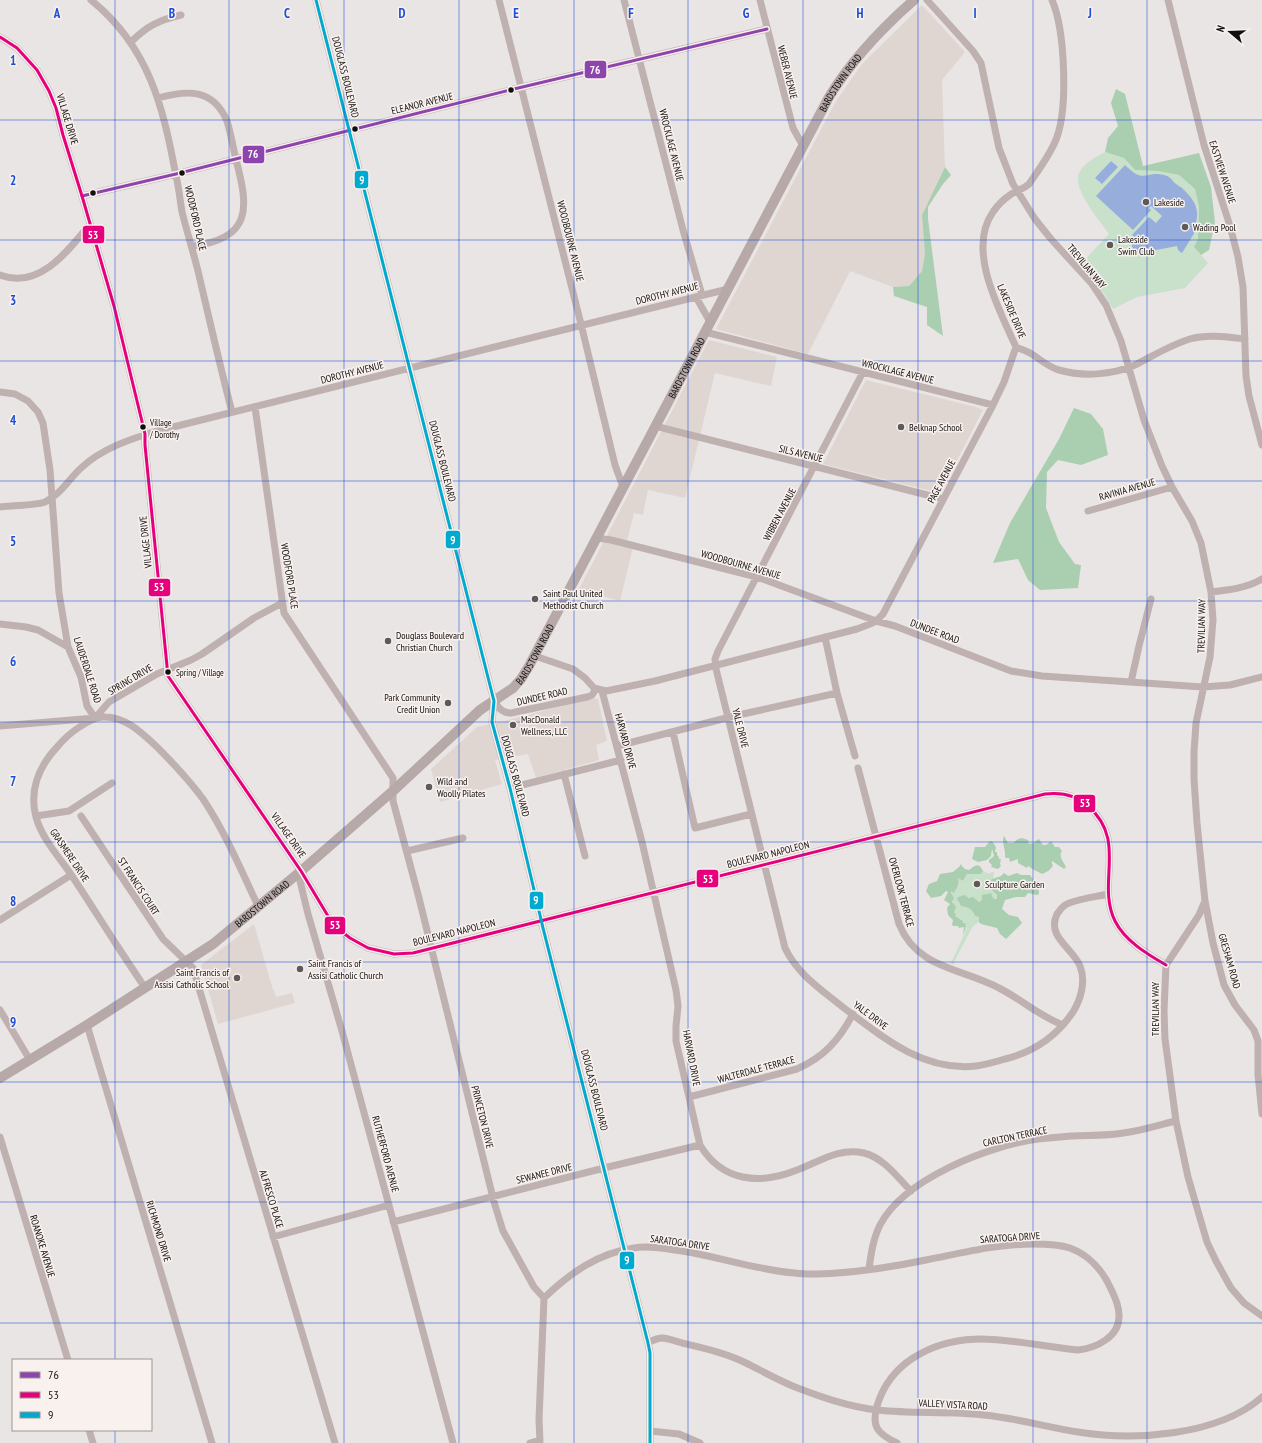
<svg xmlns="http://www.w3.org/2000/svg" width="1262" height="1443" viewBox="0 0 1262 1443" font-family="'PT Sans Narrow',sans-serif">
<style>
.built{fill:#dfd6d2}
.green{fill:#c9e0cb}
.forest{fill:#aacfb0}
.water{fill:#97aedd}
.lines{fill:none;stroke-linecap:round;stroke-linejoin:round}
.street{stroke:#beb1af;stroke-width:7}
.primary{stroke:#b7a9a8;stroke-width:10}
.bus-1-casing{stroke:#f9f1ee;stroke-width:6}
.bus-2-casing{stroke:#f9f1ee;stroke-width:6}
.bus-3-casing{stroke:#f9f1ee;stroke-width:6}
.bus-1{stroke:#8e44ad;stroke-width:3}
.bus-2{stroke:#e5007d;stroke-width:3}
.bus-3{stroke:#00a9ce;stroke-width:3}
.grid{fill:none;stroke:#1d4ed8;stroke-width:1;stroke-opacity:0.55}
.bus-dot{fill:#110f0e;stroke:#f9f1ee;stroke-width:1.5}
.poi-dot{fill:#5d5a59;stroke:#f9f1ee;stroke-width:1.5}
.labels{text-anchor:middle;stroke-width:3;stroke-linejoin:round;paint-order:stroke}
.bus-label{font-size:9px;fill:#110f0e;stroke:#f9f1ee;text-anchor:start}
.street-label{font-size:10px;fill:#110f0e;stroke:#f9f1ee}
.poi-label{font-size:10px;fill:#110f0e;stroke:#f9f1ee;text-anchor:start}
.grid-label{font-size:13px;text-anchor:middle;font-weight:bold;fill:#1d4ed8;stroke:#f9f1ee;stroke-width:3;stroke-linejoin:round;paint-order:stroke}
.line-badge{stroke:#f9f1ee;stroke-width:1.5}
.badge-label{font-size:11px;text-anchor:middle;font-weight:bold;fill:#fff}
</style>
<rect width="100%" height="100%" fill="#e9e5e4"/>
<path class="built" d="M922,5l43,47 -23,28 3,87 -23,48 3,39 -3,17 -13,15 -16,1 -43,-16 -42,83 -92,-25 120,-228 26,-37z
M709,340l68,17 -6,29 -56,-13 -30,125 -37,-8 -5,25 -9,-2 -7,28 7,2 -14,58 -41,-12z
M866,380l110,27 7,3 -43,83 -117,-29z
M591,698l7,1 9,42 -11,4 3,15 -63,18 -8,-24 -33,6 7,24 -62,18 -9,-33 46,-42 27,-6z
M254,924l19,66h1l2,7 16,-4 3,10 -77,21 -17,-59z"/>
<path class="green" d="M1105,152l19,6 11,12 23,1 21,4 16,14 4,18 -1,32 -4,8 14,16 -23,25 -48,9 -24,12 -9,-15 -24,-29 29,-31c-9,-13 -37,-45 -30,-61 5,-10 16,-16 26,-21z
M983,871l7,3 1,-2h3c1,6 -4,9 -4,16l5,4 2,5 -4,2 -2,-6 -6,1 -3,6 -3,2 -12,-6 -9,1v5l3,4c6,1 12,3 14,10l4,1v5l-6,4 -19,36v3l-4,-2 2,-2 15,-33 -4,-7 -8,-5 -4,-25 8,-6 -1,-8 5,4 4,-7h14z"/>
<path class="forest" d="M1116,89l9,5 18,72 56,-13 12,34 4,35 -6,28 -8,5 -7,-8 4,-8 1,-32 -4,-18 -16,-14 -21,-4 -23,-1 -11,-12 -19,-6 3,-14 10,-12 -7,-23z
M945,167l6,8 -8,9 -15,23v12l15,117 -16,-11v-18l-33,-11 -1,-9 16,-1 13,-15 3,-17 -3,-39z
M1074,408l17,6 12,15 5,26 -27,10 -23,-5 -11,12 -1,36 13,34 16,22 6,1 -3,23 -38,2 -12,-10 -10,-21 -25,4 17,-40 49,-84z
M1004,836l4,7h5l5,-4 4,-1 6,2 1,4 5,-1 3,-3 2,-1 4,6h3l5,-4 4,6h4l3,4c-4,6 2,11 4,16l-2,2 -12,-8v3l1,1c-2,5 -6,7 -11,9 -5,-3 -9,-4 -14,-8l-1,2 -9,-5v-4l-8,3 -1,-4h-3l-1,-1c1,-7 -4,-15 -1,-21z
M990,841h2l4,6 -1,5h2v3l2,2v2h2l-1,5 1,2 -3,3 -7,-2 1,-2 -3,-3v-2l5,-4 -2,-7 -1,7 -4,4 -9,2 -6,-3 3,-12h10z
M960,864l5,5 4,1c6,-5 10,-8 14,1l-2,3h-14l-4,7 -5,-3c2,7 -1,9 -4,15l-3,-2v2l3,5 -2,4 4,5 -2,5 2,2 -1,2 8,5v2h2c2,5 0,7 -2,12l1,-8 -5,1 -1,-2h-5l-1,-2 1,-4 -5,-5 -1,-7 3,-4 -6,-4 4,-8 -2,-1 -5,5 -10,2 -5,-7 3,-7 8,-3 3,-7 13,-2 7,-6z
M1004,873l4,3 9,-3 4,2h9l4,6h4l1,13 -2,1 -9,-2 -3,4h-9l-11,3 -3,9 7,6 9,2 4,6 -16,16 -6,-5 -3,-6 -16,-4 -2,-2v-5l-4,-1c-2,-7 -8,-9 -14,-10l-4,-7 1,-2 7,-2 4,3 4,-1 6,5 3,-2v-5l9,-2 2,5 3,1 1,-2v-2l-7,-7v-5l2,-4 9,-3z"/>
<path class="water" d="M1111,161l7,6 -16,17 -7,-6z
M1125,165c20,20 20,5 39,10 8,2 7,5 12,9 2,2 6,3 8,6 14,14 16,22 10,41l1,1 -13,21 -4,-3 -1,-4 -42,8 -4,-11 4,-6 -3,-2 17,-18 7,6 6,-7 -11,-10 -2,2 2,2 -18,20 -37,-34z"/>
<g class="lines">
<path class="street" d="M91,0c58,47 72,106 85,176 3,12 4,24 6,36 5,20 11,39 16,59 11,47 22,95 34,141
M316,0l178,701 -2,21 18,66 33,140 105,415 2,10v90
M499,0l82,324 34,141 8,22
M624,0l59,230 19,65
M760,0l33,128 10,18
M927,0l46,51 8,12 18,85 14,36 22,35 16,20 41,45 14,21 15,36 23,79 18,46 10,21 20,34 9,22 10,49 2,28 -3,37 -14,66 -2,29v27l3,44 8,78 -6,14 -33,50 -2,46 1,28 11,82 12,56 19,65 9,19 15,27 13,15 18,13
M1052,0c13,30 16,106 5,137 -6,17 -18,32 -28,47 -6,6 -13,6 -19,11 -6,4 -13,11 -17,17 -27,38 7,99 23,135 5,2 10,4 14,6 10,6 18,14 29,17 24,7 53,5 76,-5 18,-9 35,-20 55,-26 18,-5 37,-2 55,0
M1168,0l36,145 26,81 8,31 5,30 3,89 3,20 13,49
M0,37l17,11 20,22 12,21 7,17 7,27 19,61 32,110 31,128v11l23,231 133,195 27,45 8,11 14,11 18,10 26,6 19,-1 632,-159c16,-2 31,1 43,12 40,35 8,76 27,115 10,20 32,33 51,44
M131,42c16,-16 28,-22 50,-27
M158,98c29,-8 55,-10 69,23 4,13 6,26 9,39 13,48 16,79 -44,86
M82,196l94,-22 338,-85 253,-60
M0,275c39,15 68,-24 90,-51
M696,297l14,25
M705,332l288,73
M863,372l-145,279 -3,8 1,10 69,279c13,27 37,42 59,60 38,29 80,64 132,58 9,-1 19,-4 29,-7 29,-7 51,-22 68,-47 8,-13 13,-31 7,-46 -7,-18 -34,-29 -23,-52 2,-3 4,-6 8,-9 10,-6 31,-8 43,-11
M0,392l15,2 13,7 10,11 5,11 7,47 9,123 9,54 13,30 6,29 8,12
M255,407l29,206 109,165v23l26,97 75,304 9,29 31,56 10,11 -5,121 1,24
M655,426l288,73
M0,507c9,-1 38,-2 45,-5 15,-7 24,-23 36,-34 20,-19 49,-29 76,-37l571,-142
M1088,511l84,-24
M597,538l14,2 146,37 119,44 7,-7 110,-209 11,-23 12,-35
M1211,592c18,-2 36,-4 51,-13
M0,624l26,3 12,3 30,17
M825,637l12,56 18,63
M535,656l38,13 12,9 9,10 12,3 49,-10 202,-52 13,-5 6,-3 19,5 116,45 31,5 161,11 27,-2 32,-8
M1131,682l8,-36 12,-47
M602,691l40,151 34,148 2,16 -2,20v15l24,104c22,37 60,40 97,25 22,-8 42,-23 67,-17 20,5 33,24 47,38
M494,701c5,7 8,12 17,12l76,-16 5,-2 4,-6
M0,726l95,-8 14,-16 48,-28 34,-14 11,-6 52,-36 28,-15
M673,732l22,96 56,-14
M617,746l117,-30 103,-23
M858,768l41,156c18,45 63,44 100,64 22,11 40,28 64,37
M564,774l21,82
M510,788l111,-28
M36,816l33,-5 43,-28
M81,816l82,123 30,29 142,475
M407,851l56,-13
M301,871l-1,10 8,33 34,117 111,412
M1205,901l8,42 11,42 11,20 19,25 4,11v34l4,39
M0,920l71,-45
M145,988c-9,-14 -18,-27 -27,-41 -15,-23 -30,-47 -46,-71 -12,-18 -30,-37 -36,-59 -7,-27 3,-51 22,-71 9,-11 30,-28 45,-29 22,-1 39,16 54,30 16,16 32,33 46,52 22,33 38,71 55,107
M0,1010l30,50
M87,1025l125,418
M689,1097l108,-28c27,-12 42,-29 56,-55
M0,1137l68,223
M393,1222l211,-54 96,-23
M273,1237l116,-32
M869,1269c2,-15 4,-30 11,-44 24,-46 108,-79 158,-86 11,-1 22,-2 33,-3 17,-1 35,0 52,-3 18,-2 35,-8 53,-12
M544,1298c26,-25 54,-45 90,-50 15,-3 33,1 48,3 38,6 75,19 113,22 14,2 28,1 42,0 29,-2 60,-7 89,-13 36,-7 70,-16 107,-16 12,0 25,0 37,4 19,7 33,23 41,41 4,8 8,17 8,26 1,22 -23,33 -41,35 -58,-5 -113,-26 -165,8 -17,11 -30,28 -36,48 -6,21 1,28 20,37
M648,1343c5,-3 9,-5 15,-5 6,1 13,3 19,5 21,5 44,10 64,20 16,8 32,17 49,24 26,10 54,20 83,23 35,4 70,1 106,5 32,3 62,12 94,17 56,9 140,4 184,-35
M89,1430l4,13
M650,1431l29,3 21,9
M530,1443l10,-3"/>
<path class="primary" id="s1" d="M0,1078l87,-53 126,-81 88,-73 93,-81 86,-80 33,-22 8,-9 8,-13 300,-569c22,-36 53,-69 85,-97"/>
<defs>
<path id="bus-1" d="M82,196l94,-22 338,-85 253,-60"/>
<path id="bus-2" d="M0,37l17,11 20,22 12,21 7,17 7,27 19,61 32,110 31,128v11l23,231 133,195 27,45 8,11 14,11 18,10 26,6 19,-1 632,-159c16,-2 31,1 43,12 40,35 8,76 27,115 10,20 32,33 51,44"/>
<path id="bus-3" d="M316,0l178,701 -2,21 18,66 33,140 105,415 2,10v90"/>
</defs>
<use href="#bus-1" class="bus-1-casing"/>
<use href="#bus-2" class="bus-2-casing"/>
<use href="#bus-3" class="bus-3-casing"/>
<use href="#bus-1" class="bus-1"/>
<use href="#bus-2" class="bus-2"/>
<use href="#bus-3" class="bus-3"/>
</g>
<path class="grid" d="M115,0v1360M229,0v1443M344,0v1443M459,0v1443M574,0v1443M688,0v1443M803,0v1443M918,0v1443M1033,0v1443M1147,0v1443M0,120h1262M0,240h1262M0,361h1262M0,481h1262M0,601h1262M0,722h1262M0,842h1262M0,962h1262M0,1082h1262M0,1202h1262M0,1323h1262M115,1430v13"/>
<g class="bus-dot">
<circle cx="511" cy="90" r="3.5"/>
<circle cx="355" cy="129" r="3.5"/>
<circle cx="182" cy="173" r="3.5"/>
<circle cx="93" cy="193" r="3.5"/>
<circle cx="143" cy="427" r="3.5"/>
<circle cx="168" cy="672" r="3.5"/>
</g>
<g class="poi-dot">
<circle cx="1146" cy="202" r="4"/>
<circle cx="1185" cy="227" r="4"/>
<circle cx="1110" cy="245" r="4"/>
<circle cx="901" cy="427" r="4"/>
<circle cx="535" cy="599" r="4"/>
<circle cx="388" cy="641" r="4"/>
<circle cx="448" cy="703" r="4"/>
<circle cx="513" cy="725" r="4"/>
<circle cx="429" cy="787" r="4"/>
<circle cx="977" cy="884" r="4"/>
<circle cx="300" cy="969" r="4"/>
<circle cx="237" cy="978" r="4"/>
</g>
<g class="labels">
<g class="bus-label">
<text x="150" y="426">Village<tspan x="150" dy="12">/ Dorothy</tspan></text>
<text x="176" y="676">Spring / Village</text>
</g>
<g class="street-label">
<text transform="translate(788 72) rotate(76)" y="4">WEBER AVENUE</text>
<text transform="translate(346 77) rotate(76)" y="4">DOUGLASS BOULEVARD</text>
<text dy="4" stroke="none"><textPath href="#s1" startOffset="1335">BARDSTOWN ROAD</textPath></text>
<text transform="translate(422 103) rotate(-14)" y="4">ELEANOR AVENUE</text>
<text transform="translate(68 119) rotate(73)" y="4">VILLAGE DRIVE</text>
<text transform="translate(672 145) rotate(76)" y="4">WROCKLAGE AVENUE</text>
<text transform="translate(1223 172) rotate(72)" y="4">EASTVIEW AVENUE</text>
<text transform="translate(196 218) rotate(77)" y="4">WOODFORD PLACE</text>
<text transform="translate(571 241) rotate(76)" y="4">WOODBOURNE AVENUE</text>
<text transform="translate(1087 266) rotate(50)" y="4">TREVILIAN WAY</text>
<text transform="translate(667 293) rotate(-14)" y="4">DOROTHY AVENUE</text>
<text transform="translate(1012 311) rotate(67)" y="4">LAKESIDE DRIVE</text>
<text dy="4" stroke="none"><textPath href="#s1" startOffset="1011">BARDSTOWN ROAD</textPath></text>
<text transform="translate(898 371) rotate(14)" y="4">WROCKLAGE AVENUE</text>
<text transform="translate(352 372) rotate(-14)" y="4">DOROTHY AVENUE</text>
<text transform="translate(801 453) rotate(14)" y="4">SILS AVENUE</text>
<text transform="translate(443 461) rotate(76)" y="4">DOUGLASS BOULEVARD</text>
<text transform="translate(941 481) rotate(-62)" y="4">PAGE AVENUE</text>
<text transform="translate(1127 489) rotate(-16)" y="4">RAVINIA AVENUE</text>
<text transform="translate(779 514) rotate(-62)" y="4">WIBBEN AVENUE</text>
<text transform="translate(145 542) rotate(-96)" y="4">VILLAGE DRIVE</text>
<text transform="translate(741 564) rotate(16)" y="4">WOODBOURNE AVENUE</text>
<text transform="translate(290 576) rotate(81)" y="4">WOODFORD PLACE</text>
<text transform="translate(1201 626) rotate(-89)" y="4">TREVILIAN WAY</text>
<text transform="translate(935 631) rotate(21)" y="4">DUNDEE ROAD</text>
<text dy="4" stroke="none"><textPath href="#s1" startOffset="687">BARDSTOWN ROAD</textPath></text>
<text transform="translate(88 670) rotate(72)" y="4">LAUDERDALE ROAD</text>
<text transform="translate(130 679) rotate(-31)" y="4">SPRING DRIVE</text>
<text transform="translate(542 696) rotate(-13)" y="4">DUNDEE ROAD</text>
<text transform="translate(741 728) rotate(76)" y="4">YALE DRIVE</text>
<text transform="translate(626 741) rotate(75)" y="4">HARVARD DRIVE</text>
<text transform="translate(516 776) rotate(75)" y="4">DOUGLASS BOULEVARD</text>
<text transform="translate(289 835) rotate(55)" y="4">VILLAGE DRIVE</text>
<text transform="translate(768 854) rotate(-14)" y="4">BOULEVARD NAPOLEON</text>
<text transform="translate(70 855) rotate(56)" y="4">GRASMERE DRIVE</text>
<text transform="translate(139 886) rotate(57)" y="4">ST FRANCIS COURT</text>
<text transform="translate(902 892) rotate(75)" y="4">OVERLOOK TERRACE</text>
<text dy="4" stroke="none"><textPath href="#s1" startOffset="315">BARDSTOWN ROAD</textPath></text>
<text transform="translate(454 932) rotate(-14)" y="4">BOULEVARD NAPOLEON</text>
<text transform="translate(1230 961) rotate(74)" y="4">GRESHAM ROAD</text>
<text transform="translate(1155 1009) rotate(-90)" y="4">TREVILIAN WAY</text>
<text transform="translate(871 1015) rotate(37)" y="4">YALE DRIVE</text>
<text transform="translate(692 1058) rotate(79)" y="4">HARVARD DRIVE</text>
<text transform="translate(756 1069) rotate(-15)" y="4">WALTERDALE TERRACE</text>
<text transform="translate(595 1090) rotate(76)" y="4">DOUGLASS BOULEVARD</text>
<text transform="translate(483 1117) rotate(76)" y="4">PRINCETON DRIVE</text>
<text transform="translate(1015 1136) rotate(-12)" y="4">CARLTON TERRACE</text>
<text transform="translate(386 1154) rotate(75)" y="4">RUTHERFORD AVENUE</text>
<text transform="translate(544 1173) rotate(-14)" y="4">SEWANEE DRIVE</text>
<text transform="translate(272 1199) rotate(73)" y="4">ALFRESCO PLACE</text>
<text transform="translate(159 1231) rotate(73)" y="4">RICHMOND DRIVE</text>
<text transform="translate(1010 1237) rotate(-4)" y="4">SARATOGA DRIVE</text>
<text transform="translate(680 1242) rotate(8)" y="4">SARATOGA DRIVE</text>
<text transform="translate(43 1246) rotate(73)" y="4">ROANOKE AVENUE</text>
<text transform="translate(953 1404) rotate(3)" y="4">VALLEY VISTA ROAD</text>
</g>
<g class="poi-label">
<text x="1154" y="206">Lakeside</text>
<text x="1193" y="231">Wading Pool</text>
<text x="1118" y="243">Lakeside<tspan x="1118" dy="12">Swim Club</tspan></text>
<text x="909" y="431">Belknap School</text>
<text x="543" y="597">Saint Paul United<tspan x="543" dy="12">Methodist Church</tspan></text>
<text x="396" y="639">Douglass Boulevard<tspan x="396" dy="12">Christian Church</tspan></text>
<text x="440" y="701" text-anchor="end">Park Community<tspan x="440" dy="12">Credit Union</tspan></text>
<text x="521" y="723">MacDonald<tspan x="521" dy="12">Wellness, LLC</tspan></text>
<text x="437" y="785">Wild and<tspan x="437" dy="12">Woolly Pilates</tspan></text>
<text x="985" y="888">Sculpture Garden</text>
<text x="308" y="967">Saint Francis of<tspan x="308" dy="12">Assisi Catholic Church</tspan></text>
<text x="229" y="976" text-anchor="end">Saint Francis of<tspan x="229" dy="12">Assisi Catholic School</tspan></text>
</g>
</g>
<g class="grid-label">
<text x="57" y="18">A</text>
<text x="172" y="18">B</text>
<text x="287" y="18">C</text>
<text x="402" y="18">D</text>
<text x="516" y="18">E</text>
<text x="631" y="18">F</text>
<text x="746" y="18">G</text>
<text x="860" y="18">H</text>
<text x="975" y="18">I</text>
<text x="1090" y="18">J</text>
<text x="13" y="65">1</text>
<text x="13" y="185">2</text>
<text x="13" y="305">3</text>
<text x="13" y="425">4</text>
<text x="13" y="546">5</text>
<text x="13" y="666">6</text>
<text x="13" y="786">7</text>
<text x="13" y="906">8</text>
<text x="13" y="1027">9</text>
</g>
<g class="line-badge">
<rect x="584" y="60" width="23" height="19" rx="4" fill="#8e44ad"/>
<rect x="242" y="145" width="23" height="19" rx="4" fill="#8e44ad"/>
<rect x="354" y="170" width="15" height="19" rx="4" fill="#00a9ce"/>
<rect x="82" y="225" width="23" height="19" rx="4" fill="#e5007d"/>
<rect x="445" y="530" width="16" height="19" rx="4" fill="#00a9ce"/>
<rect x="148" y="578" width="23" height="19" rx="4" fill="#e5007d"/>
<rect x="1073" y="794" width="23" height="19" rx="4" fill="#e5007d"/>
<rect x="696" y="869" width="23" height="19" rx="4" fill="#e5007d"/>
<rect x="529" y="891" width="15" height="19" rx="4" fill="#00a9ce"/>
<rect x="324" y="916" width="22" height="19" rx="4" fill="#e5007d"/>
<rect x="619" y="1251" width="16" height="19" rx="4" fill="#00a9ce"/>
</g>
<g class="badge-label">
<text x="595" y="74">76</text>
<text x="253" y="158">76</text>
<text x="362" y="184">9</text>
<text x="93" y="239">53</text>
<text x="453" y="544">9</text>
<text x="159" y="591">53</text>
<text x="1085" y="807">53</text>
<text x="708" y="883">53</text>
<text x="536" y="904">9</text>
<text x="335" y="929">53</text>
<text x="627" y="1264">9</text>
</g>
<rect x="12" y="1359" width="140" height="72" fill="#f9f1ee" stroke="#9c9794"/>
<rect x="20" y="1372" width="20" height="6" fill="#8e44ad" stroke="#9c9794"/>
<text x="48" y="1379" font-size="12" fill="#110f0e">76</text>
<rect x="20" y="1392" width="20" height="6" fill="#e5007d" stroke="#9c9794"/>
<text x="48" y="1399" font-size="12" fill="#110f0e">53</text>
<rect x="20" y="1412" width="20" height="6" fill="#00a9ce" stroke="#9c9794"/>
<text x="48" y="1419" font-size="12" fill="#110f0e">9</text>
<g transform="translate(1230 32) rotate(289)" stroke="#f9f1ee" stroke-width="3" paint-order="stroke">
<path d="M0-3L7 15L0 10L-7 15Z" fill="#110f0e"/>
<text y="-6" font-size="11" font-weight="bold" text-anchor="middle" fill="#110f0e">N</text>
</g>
</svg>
